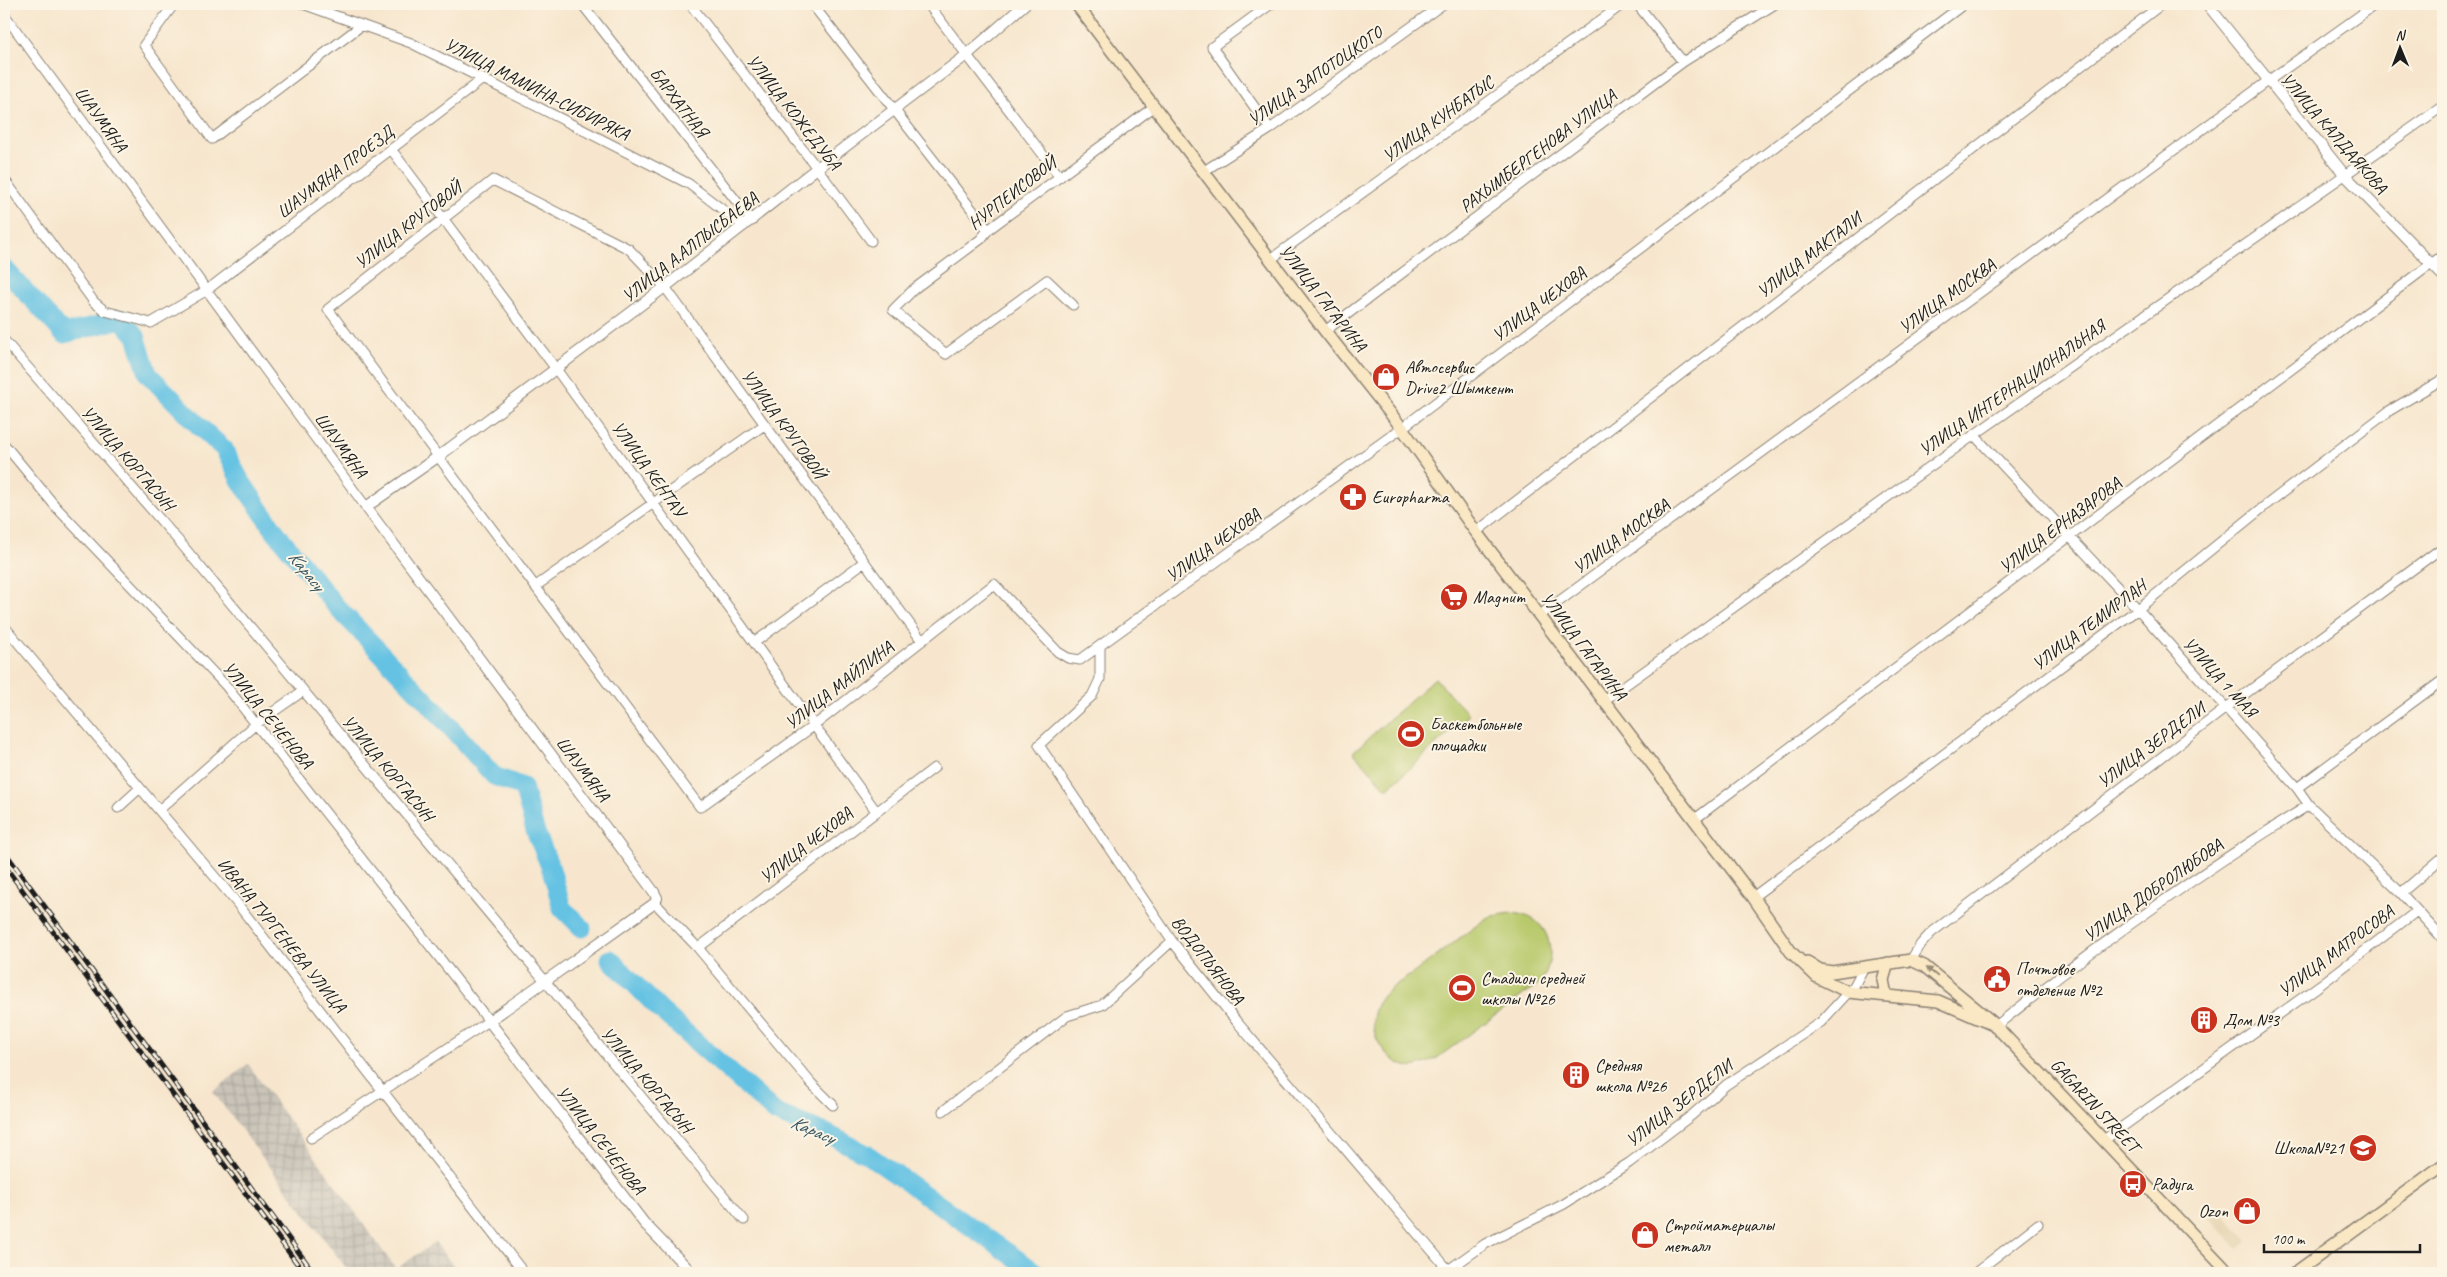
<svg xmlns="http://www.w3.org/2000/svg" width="2447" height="1277" viewBox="0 0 2447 1277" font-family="Caveat,sans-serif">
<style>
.built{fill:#e9d9ba}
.industrial{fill:url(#industrial-grid)}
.pitch{fill:#b8c96c;stroke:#6a7244}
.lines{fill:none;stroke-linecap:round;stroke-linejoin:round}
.river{stroke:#65c2e3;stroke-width:19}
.minor-casing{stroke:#8a8174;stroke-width:11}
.tertiary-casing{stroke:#8a8174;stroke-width:12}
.secondary-casing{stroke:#8a8174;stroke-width:14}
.minor{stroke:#fff;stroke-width:9}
.tertiary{stroke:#fff;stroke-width:10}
.secondary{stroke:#fae7c3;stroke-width:11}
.rail-casing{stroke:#1c1c1c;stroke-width:5}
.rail{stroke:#fcf5e5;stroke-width:3;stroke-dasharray:9;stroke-linecap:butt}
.oneway{fill:#968c78}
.labels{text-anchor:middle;stroke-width:4;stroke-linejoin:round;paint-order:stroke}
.street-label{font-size:18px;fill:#1c1c1c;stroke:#fcf5e5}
.poi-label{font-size:18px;fill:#1c1c1c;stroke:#fcf5e5;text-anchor:start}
.water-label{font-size:19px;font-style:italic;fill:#365662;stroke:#fcf5e5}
</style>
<defs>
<pattern id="industrial-grid" width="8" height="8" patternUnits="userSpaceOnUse" patternTransform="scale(1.25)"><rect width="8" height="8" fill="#c9c3b8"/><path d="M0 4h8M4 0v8" fill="none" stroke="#aca79e"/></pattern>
</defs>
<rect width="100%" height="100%" fill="#fcf5e5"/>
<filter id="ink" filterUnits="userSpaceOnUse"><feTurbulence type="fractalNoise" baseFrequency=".02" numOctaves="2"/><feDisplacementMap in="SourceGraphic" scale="10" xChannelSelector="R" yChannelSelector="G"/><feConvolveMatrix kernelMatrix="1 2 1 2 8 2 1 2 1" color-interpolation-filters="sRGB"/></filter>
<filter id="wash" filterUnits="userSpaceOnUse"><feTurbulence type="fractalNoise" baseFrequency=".0096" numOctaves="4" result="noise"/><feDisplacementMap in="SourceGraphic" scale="20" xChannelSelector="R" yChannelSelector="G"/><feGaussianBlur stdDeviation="1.12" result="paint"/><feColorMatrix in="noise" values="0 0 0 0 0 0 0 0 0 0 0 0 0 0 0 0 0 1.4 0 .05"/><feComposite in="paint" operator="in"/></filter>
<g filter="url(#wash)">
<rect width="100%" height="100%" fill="#f7e6cd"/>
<path class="built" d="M2219,1210l29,31 -9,8 -29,-30z"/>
<path class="industrial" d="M248,1064l148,205 39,-27 24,31h-109l-137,-181z"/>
<path class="pitch" d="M1435,678l34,37 -82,74 -34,-37z
M1509,913c40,0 51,39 32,69l-104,76c-16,8 -30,14 -45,1 -19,-16 -27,-44 -8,-64 8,-9 21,-16 31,-23 24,-19 49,-37 73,-55z"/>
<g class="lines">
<path class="river" d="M4,268l60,66 57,-15 15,17 12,38 54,55 22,20 16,31 35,51 60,74 100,105 59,66 29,11 12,43 16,39 11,39 20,20
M610,959l49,50 117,104 50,20 42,22 169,118"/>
</g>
</g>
<g filter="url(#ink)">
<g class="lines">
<defs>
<path id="minor" d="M174,4l-30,41 68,94 150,-114
M303,4l108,39 72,36 206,105 55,42
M582,4l170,217
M690,4l127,164 54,73
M812,4l176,226
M928,4l132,173
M1637,4l46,58
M4,14l362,493
M1270,129l-58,-82 59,-43
M391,149l165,220 320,442
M1204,171l66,-42 173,-125
M4,179l90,123 11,9 46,12 56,-33 276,-211
M1271,259l352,-255
M1073,305l-26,-25 -101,74 -53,-44 21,-21 67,-50 7,-9 167,-124
M1325,331l358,-269 92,-58
M4,340l179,206 561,674
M1974,435l164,174 159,179 12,17 92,88 42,46
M4,444l52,63 170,179 263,335 -178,117
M1476,532l686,-528
M536,586l228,-161
M1539,616l729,-535 108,-77
M4,626l232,276 288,371
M922,641l-257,-354 -36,-38 -136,-69 -165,129 372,498 115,-82 179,-141 64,68 10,6 12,2 322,-232 562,-424
M755,642l109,-80
M1100,647v32l-8,17 -53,49 133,196 65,81 214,251
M1603,701l371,-266 469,-329
M2297,788l146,-108
M118,808l22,-20
M159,810l97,-86 47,-33
M1695,819l748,-564
M2401,893l42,-36
M1753,897l385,-288 128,-104 123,-94 54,-32
M655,903l43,45 113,135 22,22
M698,948l236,-180
M1911,960l10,-16 10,-11 295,-225 217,-161
M1996,1026c100,-80 205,-154 313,-221
M943,1111l124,-95 35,-11 70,-64
M2104,1140l216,-155 97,-74
M1444,1273l41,-29 79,-40 65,-41 63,-48 34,-30 95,-63 33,-36 10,-19
M1975,1273l63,-49"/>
<path id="tertiary" d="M2207,4l137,170 99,102
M692,1273l-48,-50 -155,-202 166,-118 2,-5 -3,-6 -288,-385 73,-51 226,-169 152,-119 151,-114 57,-50"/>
<path id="secondary" d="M1076,4l249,327 77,97 74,104 277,365 38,55 26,25 31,15 90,9 58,25
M1807,962l13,8 12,2 79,-12 13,6 68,56 237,251
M1886,995l-3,-15 5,-17
M2295,1273l148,-108"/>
</defs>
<use href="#minor" class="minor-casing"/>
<use href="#tertiary" class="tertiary-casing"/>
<use href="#secondary" class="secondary-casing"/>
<use href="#minor" class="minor"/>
<use href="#tertiary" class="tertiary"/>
<use href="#secondary" class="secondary"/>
<defs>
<path id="rail" d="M4,851l310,422
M4,865l300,408"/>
</defs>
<use href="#rail" class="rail-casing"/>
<use href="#rail" class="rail"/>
</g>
<defs><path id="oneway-solid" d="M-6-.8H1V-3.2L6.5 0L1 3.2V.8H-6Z" transform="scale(1.25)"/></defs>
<use class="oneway" href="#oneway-solid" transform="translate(1932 972) rotate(-141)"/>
</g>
<defs>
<symbol id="shop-disc" viewBox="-11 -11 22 22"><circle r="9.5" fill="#c8321e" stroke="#fcf5e5"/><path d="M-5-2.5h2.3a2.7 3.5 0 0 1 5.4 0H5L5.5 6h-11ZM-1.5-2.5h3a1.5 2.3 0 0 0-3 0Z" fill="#fff"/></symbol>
<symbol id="pharmacy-disc" viewBox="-11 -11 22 22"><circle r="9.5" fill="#c8321e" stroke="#fcf5e5"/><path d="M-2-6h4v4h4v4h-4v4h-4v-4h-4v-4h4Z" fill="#fff"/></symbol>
<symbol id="supermarket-disc" viewBox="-11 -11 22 22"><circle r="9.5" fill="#c8321e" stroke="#fcf5e5"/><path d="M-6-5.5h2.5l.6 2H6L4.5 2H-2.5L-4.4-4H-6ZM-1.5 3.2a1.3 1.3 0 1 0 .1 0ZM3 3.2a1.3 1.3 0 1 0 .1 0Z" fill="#fff"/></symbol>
<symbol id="stadium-disc" viewBox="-11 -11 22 22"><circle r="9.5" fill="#c8321e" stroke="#fcf5e5"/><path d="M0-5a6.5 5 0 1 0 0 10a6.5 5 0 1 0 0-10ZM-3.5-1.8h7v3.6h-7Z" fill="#fff"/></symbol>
<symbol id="civic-disc" viewBox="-11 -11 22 22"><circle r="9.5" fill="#c8321e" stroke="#fcf5e5"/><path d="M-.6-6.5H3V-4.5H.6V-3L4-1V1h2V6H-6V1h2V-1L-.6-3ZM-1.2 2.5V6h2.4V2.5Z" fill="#fff"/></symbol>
<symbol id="building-disc" viewBox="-11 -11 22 22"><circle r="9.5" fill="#c8321e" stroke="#fcf5e5"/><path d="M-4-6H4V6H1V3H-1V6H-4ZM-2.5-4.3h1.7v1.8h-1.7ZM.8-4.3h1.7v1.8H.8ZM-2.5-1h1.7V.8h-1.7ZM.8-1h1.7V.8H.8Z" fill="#fff"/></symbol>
<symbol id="school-disc" viewBox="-11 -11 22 22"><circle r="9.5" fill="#c8321e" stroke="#fcf5e5"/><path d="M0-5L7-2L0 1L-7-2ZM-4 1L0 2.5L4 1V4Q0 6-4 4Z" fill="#fff"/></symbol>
<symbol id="bus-disc" viewBox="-11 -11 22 22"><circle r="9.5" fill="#c8321e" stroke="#fcf5e5"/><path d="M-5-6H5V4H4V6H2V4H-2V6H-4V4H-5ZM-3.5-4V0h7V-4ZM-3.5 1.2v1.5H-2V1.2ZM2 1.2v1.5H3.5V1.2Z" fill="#fff"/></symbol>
</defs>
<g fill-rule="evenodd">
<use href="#shop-disc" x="1370" y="361" width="32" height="32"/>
<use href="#pharmacy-disc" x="1337" y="481" width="32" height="32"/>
<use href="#supermarket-disc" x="1438" y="581" width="32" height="32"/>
<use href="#stadium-disc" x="1395" y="718" width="32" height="32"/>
<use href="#civic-disc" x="1981" y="963" width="32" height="32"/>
<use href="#stadium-disc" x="1446" y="972" width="32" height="32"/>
<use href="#building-disc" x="2188" y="1004" width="32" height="32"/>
<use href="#building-disc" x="1560" y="1059" width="32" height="32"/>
<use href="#school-disc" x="2347" y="1132" width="32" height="32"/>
<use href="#bus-disc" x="2117" y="1168" width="32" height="32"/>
<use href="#shop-disc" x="2231" y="1195" width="32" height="32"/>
<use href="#shop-disc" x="1629" y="1219" width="32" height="32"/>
</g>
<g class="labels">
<g class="street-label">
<text transform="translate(1315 76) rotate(-35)" y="6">УЛИЦА ЗАПОТОЦКОГО</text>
<text transform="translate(537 89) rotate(27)" y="6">УЛИЦА МАМИНА-СИБИРЯКА</text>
<text transform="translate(679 102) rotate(52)" y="6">БАРХАТНАЯ</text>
<text transform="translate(794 112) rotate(52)" y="6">УЛИЦА КОЖЕДУБА</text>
<text transform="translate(101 119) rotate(54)" y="6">ШАУМЯНА</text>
<text transform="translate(1438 119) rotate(-36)" y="6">УЛИЦА КУНБАТЫС</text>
<text transform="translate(2334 133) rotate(49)" y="6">УЛИЦА КАЛДАЯКОВА</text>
<text transform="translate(1538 151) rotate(-37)" y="6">РАХЫМБЕРГЕНОВА УЛИЦА</text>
<text transform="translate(335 172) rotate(-37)" y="6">ШАУМЯНА ПРОЕЗД</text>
<text transform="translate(1012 193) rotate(-38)" y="6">НУРПЕИСОВОЙ</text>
<text transform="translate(408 225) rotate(-38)" y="6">УЛИЦА КРУГОВОЙ</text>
<text transform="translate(690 247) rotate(-38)" y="6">УЛИЦА А.АЛПЫСБАЕВА</text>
<text transform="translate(1809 255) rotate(-38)" y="6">УЛИЦА МАКТАЛИ</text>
<text transform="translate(1947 296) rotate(-36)" y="6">УЛИЦА МОСКВА</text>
<text transform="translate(1323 298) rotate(52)" y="6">УЛИЦА ГАГАРИНА</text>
<text transform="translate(1539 304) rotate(-37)" y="6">УЛИЦА ЧЕХОВА</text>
<text transform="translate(2012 388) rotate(-35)" y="6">УЛИЦА ИНТЕРНАЦИОНАЛЬНАЯ</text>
<text transform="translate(784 424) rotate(54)" y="6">УЛИЦА КРУГОВОЙ</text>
<text transform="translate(341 445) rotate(54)" y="6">ШАУМЯНА</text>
<text transform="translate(128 458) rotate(49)" y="6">УЛИЦА КОРГАСЫН</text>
<text transform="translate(649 469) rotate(54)" y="6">УЛИЦА КЕНТАУ</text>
<text transform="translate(2060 525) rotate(-37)" y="6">УЛИЦА ЕРНАЗАРОВА</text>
<text transform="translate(1621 536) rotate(-36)" y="6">УЛИЦА МОСКВА</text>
<text transform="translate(1213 545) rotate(-36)" y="6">УЛИЦА ЧЕХОВА</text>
<text transform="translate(2089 625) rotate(-37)" y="6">УЛИЦА ТЕМИРЛАН</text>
<text transform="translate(1584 646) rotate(53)" y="6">УЛИЦА ГАГАРИНА</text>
<text transform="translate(2220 677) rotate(48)" y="6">УЛИЦА 1 МАЯ</text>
<text transform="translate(839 685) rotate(-38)" y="6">УЛИЦА МАЙЛИНА</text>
<text transform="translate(268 715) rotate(51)" y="6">УЛИЦА СЕЧЕНОВА</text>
<text transform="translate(2151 745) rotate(-37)" y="6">УЛИЦА ЗЕРДЕЛИ</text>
<text transform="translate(388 768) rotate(50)" y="6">УЛИЦА КОРГАСЫН</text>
<text transform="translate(583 769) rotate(53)" y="6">ШАУМЯНА</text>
<text transform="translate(806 845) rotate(-38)" y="6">УЛИЦА ЧЕХОВА</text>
<text transform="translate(2153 890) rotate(-35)" y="6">УЛИЦА ДОБРОЛЮБОВА</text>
<text transform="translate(282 935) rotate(51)" y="6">ИВАНА ТУРГЕНЕВА УЛИЦА</text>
<text transform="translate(2336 951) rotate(-37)" y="6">УЛИЦА МАТРОСОВА</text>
<text transform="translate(1208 960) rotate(52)" y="6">ВОДОПЬЯНОВА</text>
<text transform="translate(647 1080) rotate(50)" y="6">УЛИЦА КОРГАСЫН</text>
<text transform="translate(1679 1103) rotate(-38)" y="6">УЛИЦА ЗЕРДЕЛИ</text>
<text transform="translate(2095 1105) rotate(47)" y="6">GAGARIN STREET</text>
<text transform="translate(601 1140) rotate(52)" y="6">УЛИЦА СЕЧЕНОВА</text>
</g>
<g class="poi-label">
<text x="1405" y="373">Автосервис<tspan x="1405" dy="21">Drive2 Шымкент</tspan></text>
<text x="1372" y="503">Europharma</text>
<text x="1473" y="603">Magnum</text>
<text x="1430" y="730">Баскетбольные<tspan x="1430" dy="21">площадки</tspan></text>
<text x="2016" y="975">Почтовое<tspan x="2016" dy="21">отделение №2</tspan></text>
<text x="1481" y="984">Стадион средней<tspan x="1481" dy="21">школы №26</tspan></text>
<text x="2223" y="1026">Дом №3</text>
<text x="1595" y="1071">Средняя<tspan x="1595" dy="21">школа №26</tspan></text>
<text x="2344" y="1154" text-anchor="end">Школа№21</text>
<text x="2152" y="1190">Радуга</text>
<text x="2228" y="1217" text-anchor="end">Ozon</text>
<text x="1664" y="1231">Стройматериалы<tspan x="1664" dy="21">металл</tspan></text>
</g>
<g class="water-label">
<text transform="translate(307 570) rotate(51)" y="7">Карасу</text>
<text transform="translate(813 1129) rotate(23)" y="7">Карасу</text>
</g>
</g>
<rect width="2447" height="1277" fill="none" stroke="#fcf5e5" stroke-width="20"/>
<g transform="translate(2400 48) rotate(359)" stroke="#fcf5e5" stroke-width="4" paint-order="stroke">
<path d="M0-4L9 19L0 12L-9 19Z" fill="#1c1c1c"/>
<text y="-8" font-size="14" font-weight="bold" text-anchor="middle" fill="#1c1c1c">N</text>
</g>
<path d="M2264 1244v8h156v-8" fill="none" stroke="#1c1c1c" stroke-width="2.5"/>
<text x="2272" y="1244" font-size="15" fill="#1c1c1c" stroke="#fcf5e5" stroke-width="4" paint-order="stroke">100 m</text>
</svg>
